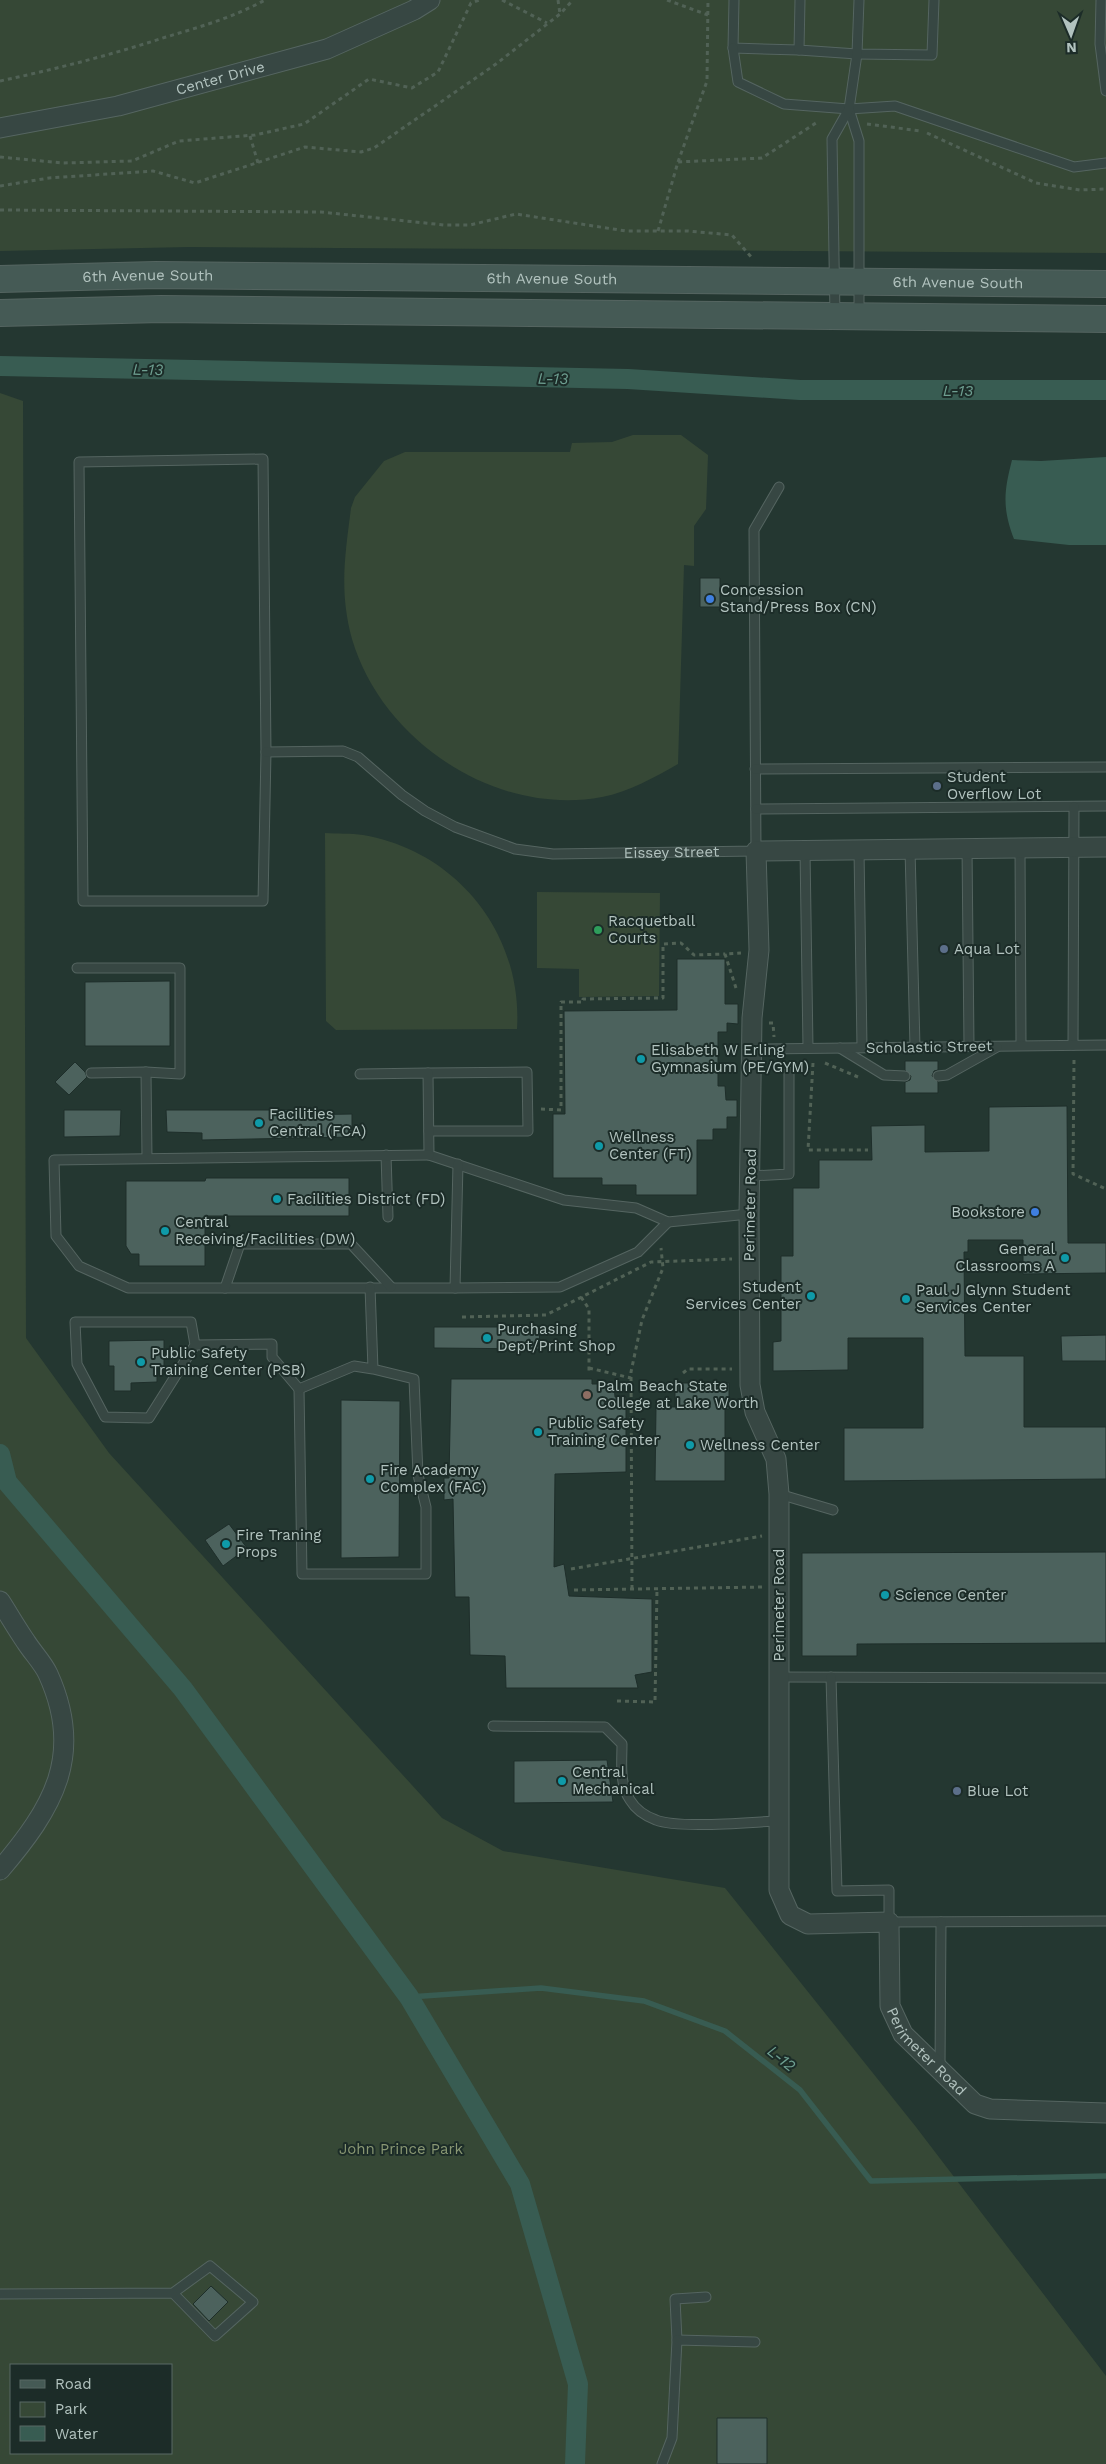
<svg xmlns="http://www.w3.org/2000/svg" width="1106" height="2464" viewBox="0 0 1106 2464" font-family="'Work Sans',sans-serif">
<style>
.green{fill:#364836;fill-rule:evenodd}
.water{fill:#385c52}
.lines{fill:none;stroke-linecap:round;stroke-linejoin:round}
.stream{stroke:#385c52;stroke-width:5.5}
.canal{stroke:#385c52;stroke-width:20}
.building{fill:#4c625d;stroke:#1e2e2a}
.lane-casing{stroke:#556561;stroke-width:11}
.street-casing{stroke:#556561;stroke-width:21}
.secondary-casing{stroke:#556561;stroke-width:28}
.path{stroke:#516256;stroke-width:3;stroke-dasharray:4 4;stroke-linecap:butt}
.lane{stroke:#374743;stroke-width:9}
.street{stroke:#374743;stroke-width:19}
.secondary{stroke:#455a55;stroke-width:26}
.shop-dot{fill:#3f7fe0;stroke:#1c2c28;stroke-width:2}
.service-dot{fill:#5c6f8a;stroke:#1c2c28;stroke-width:2}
.leisure-dot{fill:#2e9e5b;stroke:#1c2c28;stroke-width:2}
.culture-dot{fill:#0f9aa8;stroke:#1c2c28;stroke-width:2}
.education-dot{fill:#8d6e63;stroke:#1c2c28;stroke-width:2}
.labels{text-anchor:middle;stroke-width:4;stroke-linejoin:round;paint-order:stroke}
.street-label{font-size:15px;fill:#b2c3bf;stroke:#1c2c28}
.poi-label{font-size:15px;fill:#b2c3bf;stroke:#1c2c28;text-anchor:start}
.park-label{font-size:15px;fill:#899773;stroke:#1c2c28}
.water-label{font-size:16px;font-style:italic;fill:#6e9f91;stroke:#1c2c28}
</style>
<rect width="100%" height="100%" fill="#243731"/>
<path class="green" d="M0,0h1106v253l-917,-6 -189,4z
M0,393l23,8 3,937 83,115 333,365 61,33 222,37 191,239 190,249v88h-1106zM11,2365h160v88h-160z
M633,435h48l27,20 -2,54 -12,17v40l-10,-1 -6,199c-23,13 -49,28 -76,33 -106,20 -220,-56 -250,-158 -13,-48 -7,-83 -1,-131l4,-11 29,-36 21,-9h165l2,-9 40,-1z
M325,833c12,1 26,0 38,2 94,16 160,99 154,194l-181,1 -10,-9z
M537,892l123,1 -1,103 -80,1v-28l-42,-1z"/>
<path class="water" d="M1106,457v88h-37l-55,-6c-12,-31 -10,-48 -2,-79l29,1z"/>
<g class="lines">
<path class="stream" d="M409,1997l132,-9 103,13 81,30 75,59 71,91 235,-5"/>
<path class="canal" d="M0,366l628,13 172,11h306
M0,1454l7,28 176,207 226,308 111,187 58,200 -3,80"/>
</g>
<path class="building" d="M700,578h20v29h-20z
M677,959h48v45h13v20l-11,-1v9h-9v54h7l1,14h11v17h-10v12h-14v11h-16v55h-61v-10h-34v-7h-49v-64h12l-1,-103 113,-1z
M170,981v65h-85v-64z
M905,1061h33v9l-4,1 -2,5 6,6v11h-33v-11l5,-2 1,-4 -6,-6z
M75,1062l10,10 2,5 -18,18 -14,-13z
M1067,1106l1,137h38v30l-83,1v-34h-55v12h-4l1,104h59v71h82v52l-262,2v-53h79v-90h-75v32l-75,1v-29l8,-1v-85h12v-68h26v-28h53l-1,-34 54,-1v27l64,-1v-44z
M64,1110h57l-1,26 -56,1z
M166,1110h127v5l59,-1v23l-150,3v-7l-35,-1z
M206,1178h143v38h-144v50h-66v-12h-8l-5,-8v-65h79z
M434,1327h105l1,22 -106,-1z
M1106,1335v26h-44l-1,-25z
M164,1340v27h-7v15l-26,1v8h-17v-25h-5v-25z
M451,1379h141v5h22l1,13h11v75l-71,2 -1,93 10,-3 5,32 83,3v73l-17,3 3,13h-132l-1,-32 -35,-1 -1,-58h-14l-2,-98 -9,1v-22h5z
M675,1383h54v26h-4v72h-70l1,-74h19z
M341,1400l59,1 -1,156 -58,1z
M229,1524l18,24 -24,18 -18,-26z
M1106,1552v91l-249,1v12h-55v-103z
M607,1760l6,42 -99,1v-42z
M211,2286l17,16 -19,19 -16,-17z
M717,2418h50v46h-50z"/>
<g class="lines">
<defs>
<g id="lane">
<path d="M734,0l-1,48 66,2"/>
<path d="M800,0l-1,50 58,4 75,1 2,-55"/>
<path d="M1101,0l-1,44 6,47"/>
<path d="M733,48l5,34 46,22 65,5 46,-3 179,61 32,-4"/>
<path d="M849,109l10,32v174"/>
<path d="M835,315l-3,-176 17,-30 8,-55 2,-54"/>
<path d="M263,459l3,293 -3,149h-180l-4,-439z"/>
<path id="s1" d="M266,752l77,-1 15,6 44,38 23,16 30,16 60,22 38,5 203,-3 -2,-321 25,-43"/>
<path d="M755,769l351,-2"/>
<path d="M756,809l350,-3"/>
<path d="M967,848l2,198"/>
<path d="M1020,848l1,197"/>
<path d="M910,849l5,198"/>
<path d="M859,850l3,197"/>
<path d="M805,851l3,197"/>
<path d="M77,968h103v106l-34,-2"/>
<path d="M1073,1045l1,-238"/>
<path d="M840,1048l44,27 21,1"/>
<path d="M752,1049l354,-4"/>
<path d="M91,1073l55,-1 1,86"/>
<path d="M428,1073l99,-1 1,59h-99"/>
<path d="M360,1074l68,-1 1,82 135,45 72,8 32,14 81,-8"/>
<path d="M938,1076l9,-1 50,-28"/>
<path d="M386,1155l2,62"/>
<path d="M429,1155l-375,5 2,76 23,30 49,22h327"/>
<path d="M458,1164l-3,124 105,-1 78,-35 30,-30"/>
<path d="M750,1176l39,-2v-102"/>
<path d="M370,1287l3,82 41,10 4,96 8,32v67h-124l-3,-185 55,-23 19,3"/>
<path d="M225,1288l15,-44h111l40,43"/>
<path d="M195,1345l-4,-23h-116l2,42 28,53 44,1 46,-73 77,-1v13l27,32"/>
<path d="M779,1494l54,16"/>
<path d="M779,1677l327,1"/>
<path d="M831,1677l6,214 52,-1v32l217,-1"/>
<path d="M493,1726l112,1 17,17c0,18 -3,40 8,56 6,10 15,16 26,20 23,9 95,2 122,1"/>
<path d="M940,2067l1,-145"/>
<path d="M0,2294l173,-1 37,-27 43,36 -38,34 -42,-43"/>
<path d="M677,2340l-2,-41 31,-2"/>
<path d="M662,2464l10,-26 5,-98 78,2"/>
</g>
<g id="street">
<path id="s2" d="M0,128l118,-22 209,-57 87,-39 16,-10"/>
<path id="s3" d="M1106,847l-350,4 3,99 -7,68 -3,196 1,171 5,27 21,47 3,35v396l11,25 18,9 81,-2 1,84 13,28 72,70 15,5 116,4"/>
<path d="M0,1601c9,14 17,28 26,41 7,11 17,21 22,32 37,81 5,134 -48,196"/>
</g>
<g id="secondary">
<path id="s4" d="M0,279l156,-4 950,9"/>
<path d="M0,313l161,-4 945,10"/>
</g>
</defs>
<use href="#lane" class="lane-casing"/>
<use href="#street" class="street-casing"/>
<use href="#secondary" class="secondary-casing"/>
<path class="path" d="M502,0l45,23
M558,0l2,14
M667,0l41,15
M0,81c56,-12 111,-26 166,-44 34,-10 68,-20 99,-37
M867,124l54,7
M927,133l109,50 44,7 26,-1
M250,136l8,27
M0,157l63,6 69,-2 47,-20 76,-6 49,-11 65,-45 43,9 26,-16 33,-69 9,-3
M678,162l29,-81 1,-81
M0,186l49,-8 104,-7 42,12 110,-36 56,5 13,-4 122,-84 64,-50 13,-14
M0,210l321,2 123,13h26l46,-11 110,17h62l44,4 21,24
M658,231l20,-69 84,-4 57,-37
M736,988l-11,-34 16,-1
M769,1023h4l1,14
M1074,1060l-1,114 33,15
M813,1063l-5,87h60
M825,1063l33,14
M541,1109l20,1v-108h22v-3l80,-1v-54l18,-1 13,12 31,-1
M581,1297l8,12v65
M462,1317l84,-2 105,-53 81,-3
M589,1368l42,10
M683,1373l5,-4h44
M571,1569l191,-33
M632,1589l-1,-217 11,-52 21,-52 -2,-20
M574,1590l188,-3
M617,1701l38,1 2,-113"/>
<use href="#lane" class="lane"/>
<use href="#street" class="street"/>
<use href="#secondary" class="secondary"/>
</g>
<g class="shop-dot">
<circle cx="710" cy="599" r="5"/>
<circle cx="1035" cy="1212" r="5"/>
</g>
<g class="service-dot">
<circle cx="937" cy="786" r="5"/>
<circle cx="944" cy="949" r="5"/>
<circle cx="957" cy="1791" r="5"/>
</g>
<circle class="leisure-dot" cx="598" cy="930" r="5"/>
<g class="culture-dot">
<circle cx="641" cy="1059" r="5"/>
<circle cx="259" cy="1123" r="5"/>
<circle cx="599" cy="1146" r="5"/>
<circle cx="277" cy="1199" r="5"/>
<circle cx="165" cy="1231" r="5"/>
<circle cx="1065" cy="1258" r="5"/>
<circle cx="811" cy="1296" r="5"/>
<circle cx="906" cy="1299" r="5"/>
<circle cx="487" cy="1338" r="5"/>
<circle cx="141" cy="1362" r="5"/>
<circle cx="538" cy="1432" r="5"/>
<circle cx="690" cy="1445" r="5"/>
<circle cx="370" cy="1479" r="5"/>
<circle cx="226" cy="1544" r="5"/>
<circle cx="885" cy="1595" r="5"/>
<circle cx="562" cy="1781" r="5"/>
</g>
<circle class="education-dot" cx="587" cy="1395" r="5"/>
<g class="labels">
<g class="street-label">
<text dy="5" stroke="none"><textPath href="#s2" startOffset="226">Center Drive</textPath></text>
<text dy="5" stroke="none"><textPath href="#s4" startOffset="148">6th Avenue South</textPath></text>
<text dy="5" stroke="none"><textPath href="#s4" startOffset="552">6th Avenue South</textPath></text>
<text dy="5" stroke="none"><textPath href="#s4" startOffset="958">6th Avenue South</textPath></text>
<text dy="5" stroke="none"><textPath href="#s1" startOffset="434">Eissey Street</textPath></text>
<text transform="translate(929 1047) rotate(-1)" y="5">Scholastic Street</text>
<text transform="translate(750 1205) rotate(-89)" y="5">Perimeter Road</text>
<text transform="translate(779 1605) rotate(-90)" y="5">Perimeter Road</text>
<text dy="5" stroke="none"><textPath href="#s3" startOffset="1666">Perimeter Road</textPath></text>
</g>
<g class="poi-label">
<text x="720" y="595">Concession<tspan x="720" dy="17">Stand/Press Box (CN)</tspan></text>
<text x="947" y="782">Student<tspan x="947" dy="17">Overflow Lot</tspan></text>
<text x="608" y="926">Racquetball<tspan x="608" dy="17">Courts</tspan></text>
<text x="954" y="954">Aqua Lot</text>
<text x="651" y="1055">Elisabeth W Erling<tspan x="651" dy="17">Gymnasium (PE/GYM)</tspan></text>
<text x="269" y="1119">Facilities<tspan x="269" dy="17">Central (FCA)</tspan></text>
<text x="609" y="1142">Wellness<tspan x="609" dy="17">Center (FT)</tspan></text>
<text x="287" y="1204">Facilities District (FD)</text>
<text x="1025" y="1217" text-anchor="end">Bookstore</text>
<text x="175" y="1227">Central<tspan x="175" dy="17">Receiving/Facilities (DW)</tspan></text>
<text x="1055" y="1254" text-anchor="end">General<tspan x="1055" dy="17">Classrooms A</tspan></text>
<text x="801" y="1292" text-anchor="end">Student<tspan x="801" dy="17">Services Center</tspan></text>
<text x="916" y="1295">Paul J Glynn Student<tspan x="916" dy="17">Services Center</tspan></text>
<text x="497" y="1334">Purchasing<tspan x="497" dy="17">Dept/Print Shop</tspan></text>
<text x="151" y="1358">Public Safety<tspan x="151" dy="17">Training Center (PSB)</tspan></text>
<text x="597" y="1391">Palm Beach State<tspan x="597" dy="17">College at Lake Worth</tspan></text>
<text x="548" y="1428">Public Safety<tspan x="548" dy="17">Training Center</tspan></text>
<text x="700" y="1450">Wellness Center</text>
<text x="380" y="1475">Fire Academy<tspan x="380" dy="17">Complex (FAC)</tspan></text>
<text x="236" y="1540">Fire Traning<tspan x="236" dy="17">Props</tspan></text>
<text x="895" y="1600">Science Center</text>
<text x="572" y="1777">Central<tspan x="572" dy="17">Mechanical</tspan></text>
<text x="967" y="1796">Blue Lot</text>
</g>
<g class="park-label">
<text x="401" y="2154">John Prince Park</text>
</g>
<g class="water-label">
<text transform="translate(148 369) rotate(1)" y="6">L-13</text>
<text transform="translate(553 378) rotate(1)" y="6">L-13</text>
<text x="958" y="396">L-13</text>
<text transform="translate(782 2058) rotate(39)" y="6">L-12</text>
</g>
</g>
<rect x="10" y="2364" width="162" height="90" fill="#1c2c28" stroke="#586864"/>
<rect x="20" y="2380" width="25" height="8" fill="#455a55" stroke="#586864"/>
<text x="55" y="2389" font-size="15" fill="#b2c3bf">Road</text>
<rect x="20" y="2402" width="25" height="15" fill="#364836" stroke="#586864"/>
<text x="55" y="2414" font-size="15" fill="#b2c3bf">Park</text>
<rect x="20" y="2426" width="25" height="15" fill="#385c52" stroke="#586864"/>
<text x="55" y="2439" font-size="15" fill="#b2c3bf">Water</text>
<g transform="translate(1071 35) rotate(178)" stroke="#1c2c28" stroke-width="4" paint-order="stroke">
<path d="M0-4L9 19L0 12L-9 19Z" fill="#b2c3bf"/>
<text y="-8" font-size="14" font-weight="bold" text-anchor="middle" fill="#b2c3bf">N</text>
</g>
</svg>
